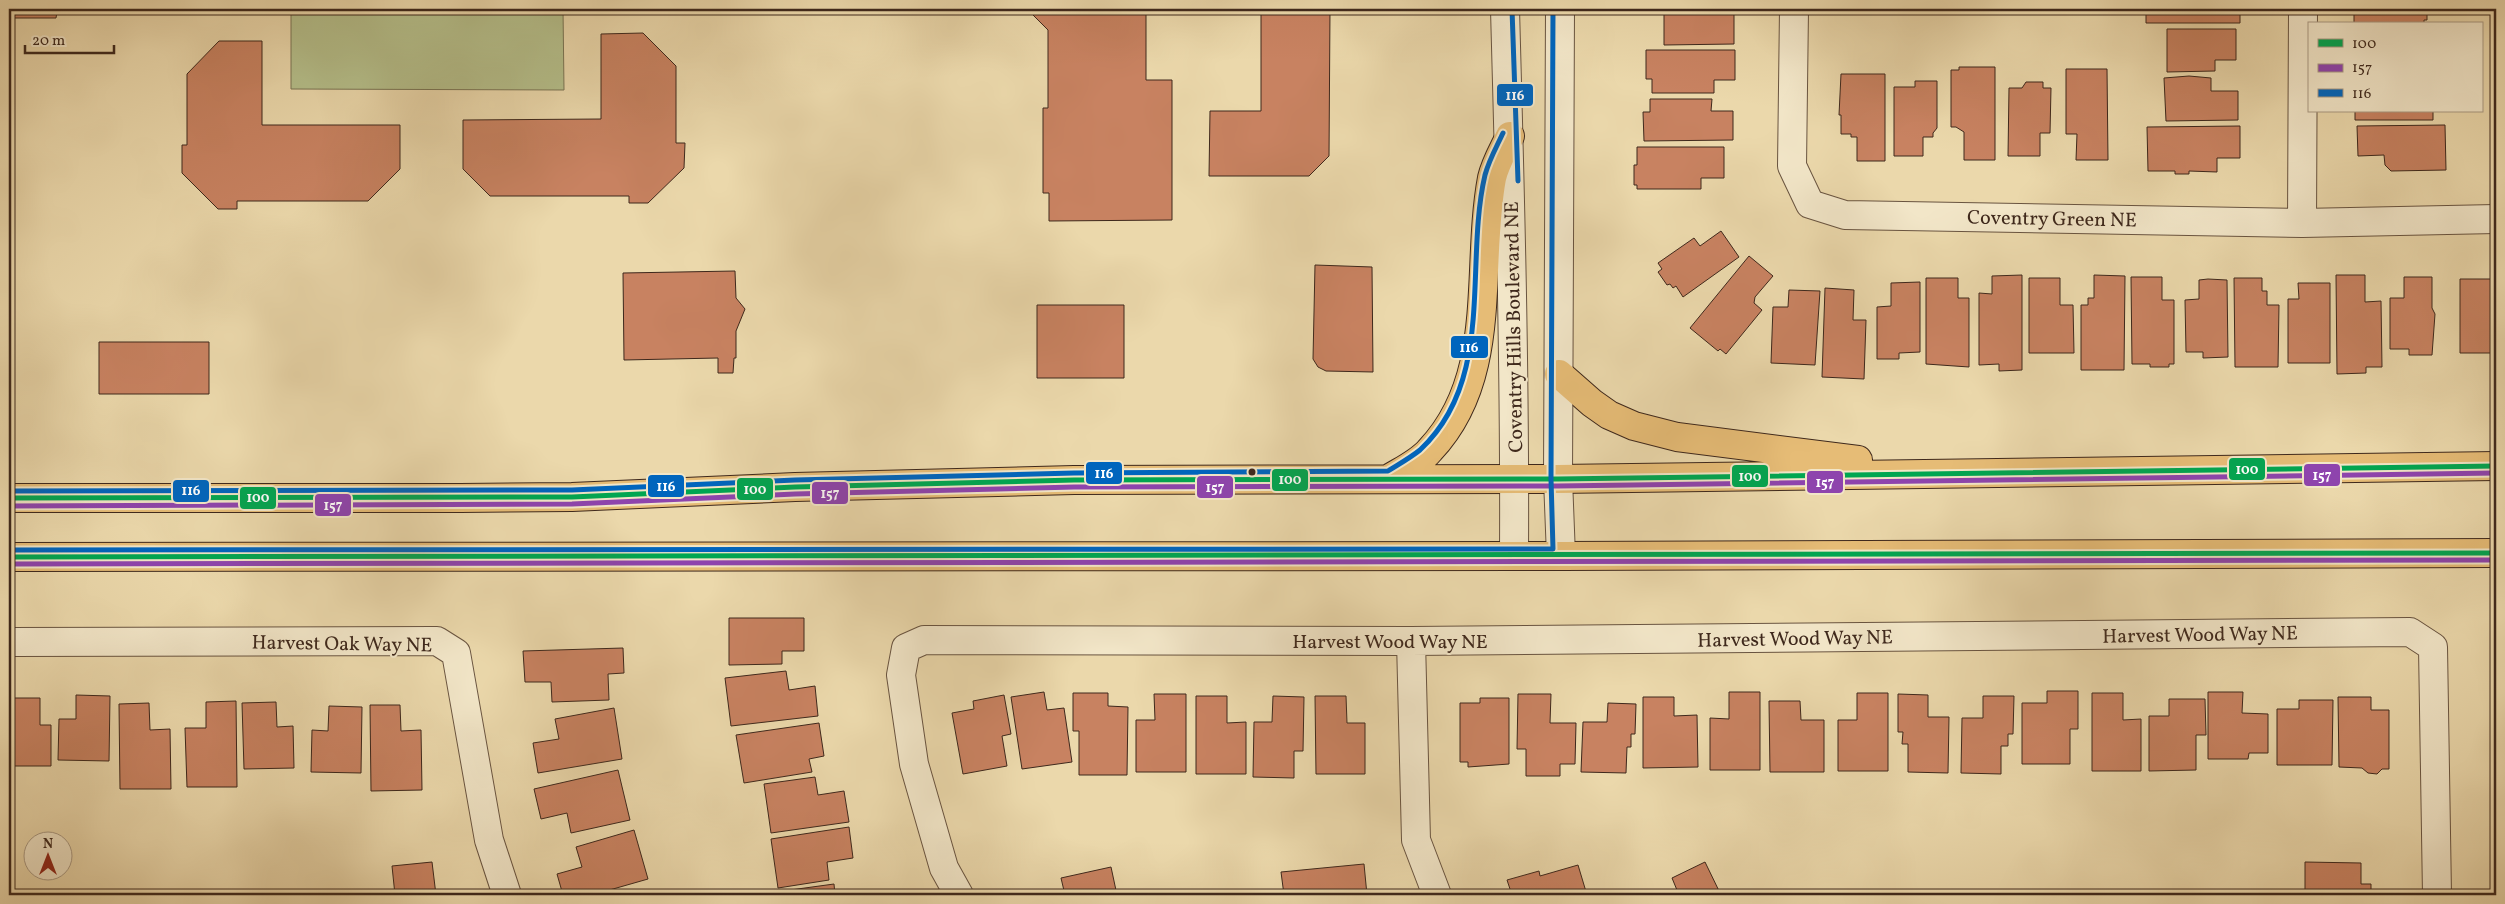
<svg xmlns="http://www.w3.org/2000/svg" width="2505" height="904" viewBox="0 0 2505 904" font-family="Vollkorn,serif">
<style>
.green{fill:#b5bf8b;stroke:#7a7454}
.building{fill:#c88261;stroke:#3e281c}
.lines{fill:none;stroke-linecap:round;stroke-linejoin:round}
.minor-casing{stroke:#695440;stroke-width:30}
.major-casing{stroke:#3e281c;stroke-width:30}
.minor{stroke:#f2e6c8;stroke-width:28}
.major{stroke:#e6bc76;stroke-width:28}
.bus-1-casing{stroke:#f2e6c8;stroke-width:9}
.bus-2-casing{stroke:#f2e6c8;stroke-width:9}
.bus-3-casing{stroke:#f2e6c8;stroke-width:9}
.bus-1{stroke:#00a651;stroke-width:5}
.bus-2{stroke:#8e44ad;stroke-width:5}
.bus-3{stroke:#0065bd;stroke-width:5}
.bus-dot{fill:#3e281c;stroke:#f2e6c8;stroke-width:2}
.labels{text-anchor:middle;stroke-width:4;stroke-linejoin:round;paint-order:stroke}
.street-label{font-size:20px;fill:#3e281c;stroke:#f2e6c8}
.line-badge{stroke:#f2e6c8;stroke-width:2}
.badge-label{font-size:14px;text-anchor:middle;font-weight:bold;fill:#fff}
</style>
<rect width="100%" height="100%" fill="#ebd8ab"/>
<filter id="stains"><feTurbulence type="fractalNoise" baseFrequency=".004" numOctaves="4"/><feColorMatrix values="0 0 0 0 .2 0 0 0 0 .09 0 0 0 0 .02 0 0 0 .5 -.17"/></filter>
<radialGradient id="worn" r=".72"><stop offset=".6" stop-color="#630" stop-opacity="0"/><stop offset="1" stop-color="#630" stop-opacity=".3"/></radialGradient>
<path class="green" d="M291,9h272l1,81 -273,-1z"/>
<path class="building" d="M9,9h53v3h-5l-1,6h-47z
M1027,9h119v71h26v140l-123,1v-28h-6v-85h5v-78z
M1261,9h69l-1,147 -20,20h-100l1,-65h51z
M1664,9h48v4h22v31l-70,1z
M2146,9h94v14h-94z
M2354,9h73v11h-3v4l-70,-1z
M2167,29h69v31h-21v11l-48,1z
M643,33l33,33v77h9l-1,25 -36,35h-19v-7h-139l-27,-27v-49l138,-1v-85z
M219,41h43v84h138v44l-32,32h-131v8h-19l-36,-36v-28h5v-71z
M1646,50h89v30h-21v13h-62v-14h-6z
M1959,67h36v93h-31v-28l-8,-5h-5v-57h8z
M2066,69h41l1,91h-32l1,-26h-11z
M1841,74h44v87h-28v-24h-6v-3h-10v-19h-2z
M2189,76l22,2v13h27v29l-72,1 -2,-43z
M1915,81h22v47l-4,5v4h-10v19h-29v-69h21z
M2026,82h17v6h8l-1,45h-10v23h-32l1,-68h13z
M1650,99h62l-1,12h22v29l-89,1 -1,-29h7z
M2355,111h78v9h-78z
M2445,125l1,45 -55,1 -6,-6 -1,-10 -26,1 -1,-30z
M2240,126v32h-23v14l-28,-1v3h-14v-3h-27l-1,-44z
M1637,147h87v31h-23v11h-64v-4h-3v-20h3z
M1721,231l18,26 -56,40 -7,-11 -3,2 -3,-4 -3,1 -9,-13 4,-3 -4,-6 36,-25 6,8z
M1749,256l24,20 -18,21 -1,6 8,7 -36,44 -6,-5 -2,2 -28,-23z
M1315,265l57,2 1,105 -47,-1 -8,-4 -5,-8z
M735,271l1,27 9,11 -9,22v27h-2l-1,15h-15v-15l-94,2 -1,-87z
M2022,275v95l-23,1v-7l-20,1v-72l13,1v-18z
M2094,275l31,1 -1,94h-43v-65h7v-7h6z
M2336,275h29v27l16,-1 1,66h-16v6l-29,1z
M2131,277h31v23h12v64h-5v3h-19v-3h-18z
M2404,277h28v31l3,6 -3,41h-23v-6h-19v-51h14z
M1926,278h32v20h11v69l-43,-3z
M2029,278h31v27h13l1,48h-45z
M2234,278h28v13h5v14h12l-1,62h-43z
M2208,279l19,1 1,77 -25,1v-6h-17l-1,-52 14,-1v-19z
M2460,279h31v27h5v47h-36z
M1920,282v70l-21,1v6h-22v-52l14,-1v-23z
M2298,283h32v80h-42v-64h11z
M1825,288l29,2 -1,30h13l-2,59 -42,-2z
M1789,290l31,1 -5,74 -44,-2 2,-56h15z
M1037,305h87v73h-87z
M99,342h110v52h-110z
M729,618h75v33h-22v13l-53,1z
M623,648l1,25 -16,1 1,26 -57,2 -1,-20h-26l-2,-31z
M786,671l3,19 26,-4 3,30 -87,10 -6,-48z
M2047,691h31v38h-8v35h-48v-61h25z
M1044,692l3,18 17,-2 8,54 -50,7 -11,-72z
M1729,692h31v78h-50v-52l19,1z
M2208,692h35l-1,21 26,1v39h-19l-1,6h-40z
M1073,693h35v13l20,1 -1,68h-48v-44h-6z
M1857,693h31v78h-50v-51h19z
M2092,693h31v27l18,-1v52h-49z
M1154,694h32v78h-50v-52h19z
M1518,694h33l-1,29h26l-1,41h-15v12h-34v-27h-9z
M1898,694l30,1v22h21l-1,56 -40,-1v-28h-6l1,-12h-5z
M76,695l34,1 -1,65 -51,-1 1,-41h17z
M1004,695l7,39 -9,2 5,30 -44,8 -11,-61 22,-4 -1,-8z
M1196,696h31v27l19,-1v52h-50z
M1273,696l31,1 -1,54h-9v27l-41,-1 1,-55h18z
M1315,696h31l1,27h18v51h-49z
M1983,696h31l-1,38h-5v12h-7v28l-40,-1 1,-55h21z
M1643,697h31v19l23,-1 1,52 -55,1z
M2338,697h33v13h18v59h-7l-5,5 -9,-1 -6,-5 -23,-1z
M9,698h31v27h11v41h-40z
M1480,698h29v66l-41,3v-5h-8v-59h20z
M2169,699h36l1,36h-10v35l-47,1v-55h20z
M2299,700h34l-1,65h-55v-56h22z
M236,701l1,86h-50l-2,-59h21v-26z
M1769,701h31l1,19h23v52h-54z
M276,702l1,25 16,-1 1,42 -50,1 -2,-66z
M149,703l1,27 20,-1 1,60h-51l-1,-85z
M1608,703l28,1 -1,30h-4v13h-4l-1,26 -45,-1 2,-50h24z
M370,705h30l1,26 20,-1 1,60 -51,1z
M329,706l33,1 -1,66 -50,-1 1,-42 16,1z
M614,708l8,51 -84,14 -5,-30 26,-4 -4,-20z
M819,723l5,33 -15,3 3,13 -68,11 -8,-48z
M2494,732h2v31h-2z
M618,770l12,50 -59,13 -4,-20 -26,6 -7,-30z
M815,777l3,18 26,-4 5,31 -78,11 -7,-49z
M849,827l4,31 -26,4 2,18 -51,8 -7,-49z
M634,830l14,49 -56,16h-29l-6,-21 25,-7 -6,-20z
M432,862l4,33h-41l-3,-29z
M1705,862l16,33h-42l-7,-17z
M2305,862l56,1v21h10v11h-66z
M1364,864l3,31h-83l-3,-23z
M1578,865l9,30h-75l-5,-15 32,-9 1,5z
M1111,867l6,28h-52l-4,-17z
M834,884l1,11h-52v-4z"/>
<g class="lines">
<defs>
<path id="minor" d="M1505,9c5,182 10,364 9,546
M1560,9l-2,470 3,77
M1794,9l-2,157 18,38 35,11 457,8 194,-4
M2302,223l1,-214
M1411,641l5,199 21,55
M9,642l428,-1 19,12 33,187 18,55
M959,895l-15,-27 -30,-104 -13,-89 5,-27 18,-8 487,1 999,-9 23,15 4,248"/>
<path id="major" d="M1559,374l33,29 17,12 25,11 43,11 181,23
M1390,478c13,-8 30,-16 40,-28 70,-74 45,-181 62,-272 3,-14 12,-29 18,-42
M9,498h451l112,-1 223,-10 279,-7 484,-1 938,-13
M9,557l1552,-1 935,-3"/>
</defs>
<use href="#minor" class="minor-casing"/>
<use href="#major" class="major-casing"/>
<use href="#minor" class="minor"/>
<use href="#major" class="major"/>
<defs>
<path id="bus-1" d="M9,498l563,-1 223,-10 279,-7 484,-1 938,-13
M9,557l2487,-4"/>
<path id="bus-2" d="M9,506l563,-2 223,-10 279,-7 484,-1 938,-13
M9,564l2487,-4"/>
<path id="bus-3" d="M1512,9l6,172
M9,491l563,-1 223,-10 279,-7 314,-2c11,-7 22,-13 32,-21 76,-71 44,-185 65,-275 4,-15 12,-29 18,-42
M9,550l1544,-1 -2,-70 2,-470"/>
</defs>
<use href="#bus-1" class="bus-1-casing"/>
<use href="#bus-2" class="bus-2-casing"/>
<use href="#bus-3" class="bus-3-casing"/>
<use href="#bus-1" class="bus-1"/>
<use href="#bus-2" class="bus-2"/>
<use href="#bus-3" class="bus-3"/>
</g>
<circle class="bus-dot" cx="1252" cy="472" r="4.5"/>
<g class="labels">
<g class="street-label">
<text transform="translate(2052 218) rotate(1)" y="7">Coventry Green NE</text>
<text transform="translate(1513 327) rotate(-91)" y="7">Coventry Hills Boulevard NE</text>
<text transform="translate(2200 634) rotate(-1)" y="7">Harvest Wood Way NE</text>
<text transform="translate(1795 638) rotate(-1)" y="7">Harvest Wood Way NE</text>
<text x="1390" y="648">Harvest Wood Way NE</text>
<text transform="translate(342 643) rotate(1)" y="7">Harvest Oak Way NE</text>
</g>
</g>
<g class="line-badge">
<rect x="1496" y="83" width="38" height="24" rx="5" fill="#0065bd"/>
<rect x="1450" y="335" width="39" height="24" rx="5" fill="#0065bd"/>
<rect x="2228" y="457" width="38" height="24" rx="5" fill="#00a651"/>
<rect x="1085" y="461" width="38" height="24" rx="5" fill="#0065bd"/>
<rect x="2303" y="463" width="38" height="24" rx="5" fill="#8e44ad"/>
<rect x="1731" y="464" width="38" height="24" rx="5" fill="#00a651"/>
<rect x="1271" y="468" width="38" height="24" rx="5" fill="#00a651"/>
<rect x="1806" y="470" width="38" height="24" rx="5" fill="#8e44ad"/>
<rect x="647" y="474" width="38" height="24" rx="5" fill="#0065bd"/>
<rect x="1196" y="475" width="38" height="24" rx="5" fill="#8e44ad"/>
<rect x="736" y="477" width="38" height="24" rx="5" fill="#00a651"/>
<rect x="172" y="479" width="38" height="24" rx="5" fill="#0065bd"/>
<rect x="811" y="481" width="38" height="24" rx="5" fill="#8e44ad"/>
<rect x="239" y="486" width="38" height="24" rx="5" fill="#00a651"/>
<rect x="314" y="493" width="38" height="24" rx="5" fill="#8e44ad"/>
</g>
<g class="badge-label">
<text x="1515" y="100">116</text>
<text x="1469" y="352">116</text>
<text x="2247" y="474">100</text>
<text x="1104" y="478">116</text>
<text x="2322" y="480">157</text>
<text x="1750" y="481">100</text>
<text x="1290" y="484">100</text>
<text x="1825" y="487">157</text>
<text x="666" y="491">116</text>
<text x="1215" y="492">157</text>
<text x="755" y="494">100</text>
<text x="191" y="495">116</text>
<text x="830" y="498">157</text>
<text x="258" y="502">100</text>
<text x="333" y="510">157</text>
</g>
<rect width="2505" height="904" fill="none" stroke="#ebd8ab" stroke-width="30"/>
<rect x="10" y="10" width="2485" height="884" fill="none" stroke="#3e281c" stroke-width="2.5"/>
<rect x="15" y="15" width="2475" height="874" fill="none" stroke="#3e281c"/>
<rect x="2308" y="22" width="175" height="90" fill="#f2e6c8" stroke="#aa9a83"/>
<rect x="2318" y="39" width="25" height="8" fill="#00a651" stroke="#aa9a83"/>
<text x="2352" y="48" font-size="15" fill="#3e281c">100</text>
<rect x="2318" y="64" width="25" height="8" fill="#8e44ad" stroke="#aa9a83"/>
<text x="2352" y="72" font-size="15" fill="#3e281c">157</text>
<rect x="2318" y="89" width="25" height="8" fill="#0065bd" stroke="#aa9a83"/>
<text x="2352" y="98" font-size="15" fill="#3e281c">116</text>
<g transform="translate(48 856)"><circle r="24" fill="#f2e6c8" stroke="#aa9a83"/>
<path d="M0-4L9 19L0 12L-9 19Z" fill="#8f2418"/>
<text y="-8" font-size="14" font-weight="bold" text-anchor="middle" fill="#3e281c">N</text>
</g>
<path d="M25 45v8h89v-8" fill="none" stroke="#3e281c" stroke-width="2.5"/>
<text x="32" y="45" font-size="15" fill="#3e281c" stroke="#f2e6c8" stroke-width="4" paint-order="stroke">20 m</text>
<rect width="100%" height="100%" filter="url(#stains)"/>
<rect width="100%" height="100%" fill="url(#worn)"/>
</svg>
